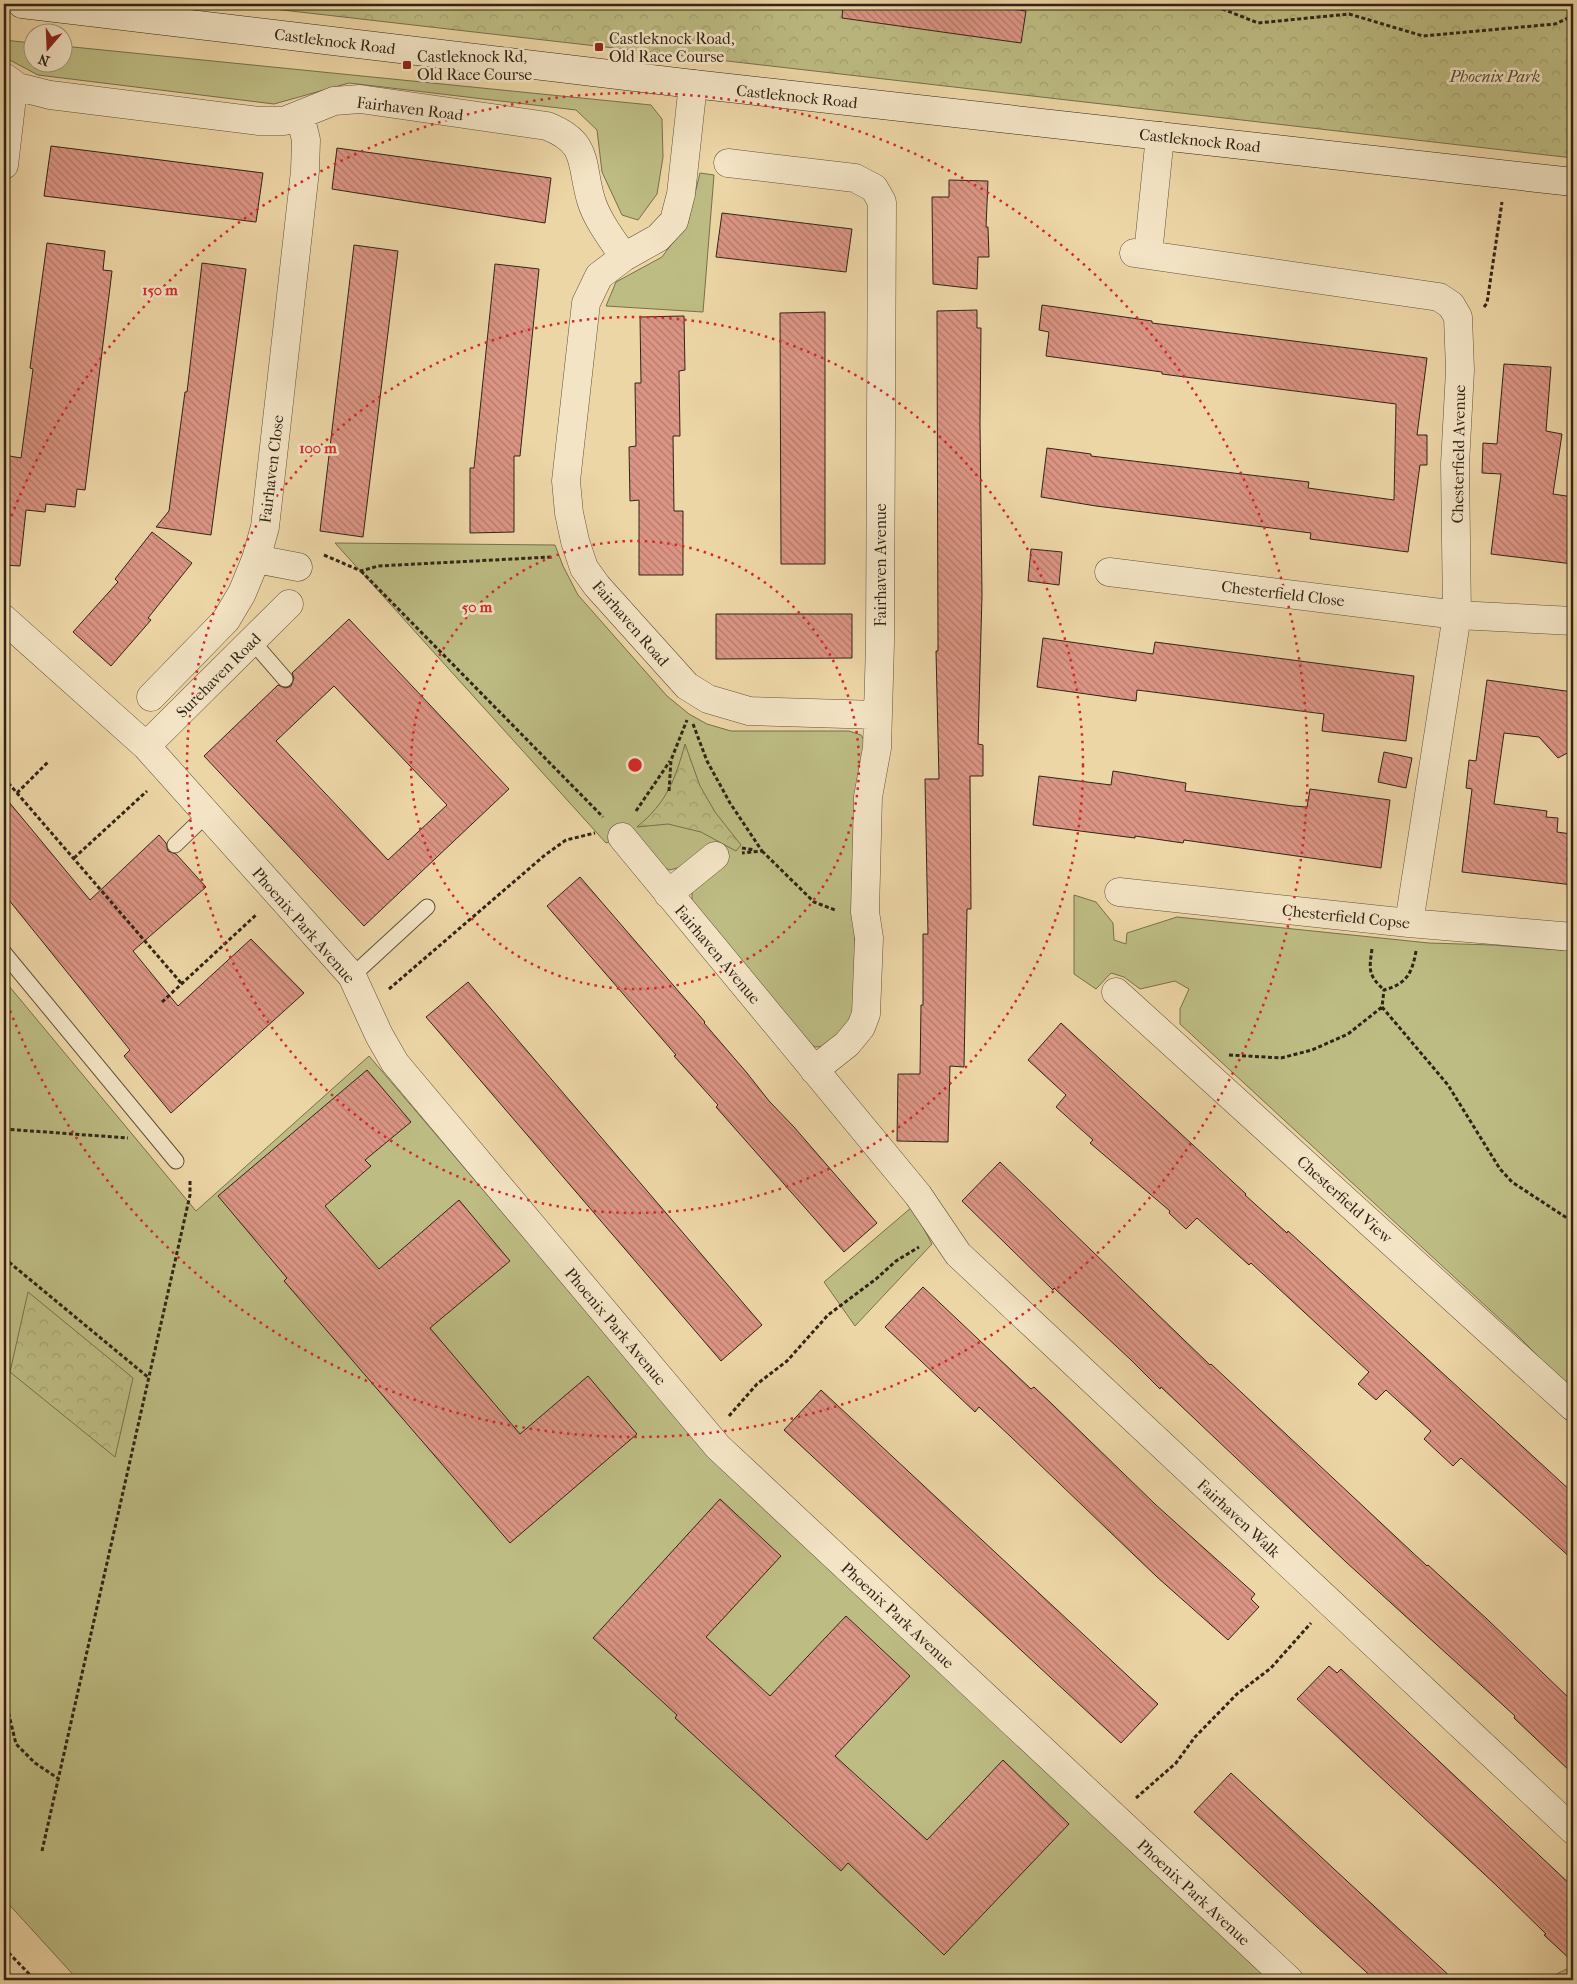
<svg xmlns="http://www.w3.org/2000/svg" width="1577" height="1984" viewBox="0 0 1577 1984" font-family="'IM FELL French Canon',serif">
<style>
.green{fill:#bdbc83;stroke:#77704d}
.park{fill:url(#park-crowns);stroke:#77704d}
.building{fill:url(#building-back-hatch);stroke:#312417;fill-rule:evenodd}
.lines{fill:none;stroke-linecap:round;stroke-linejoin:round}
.lane-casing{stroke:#60503b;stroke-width:17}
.street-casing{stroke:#60503b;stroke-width:29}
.secondary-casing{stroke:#312417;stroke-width:29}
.path{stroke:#312417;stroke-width:3;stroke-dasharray:4 2.5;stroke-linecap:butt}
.lane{stroke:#f3e4c5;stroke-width:15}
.street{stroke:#f3e4c5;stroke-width:28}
.secondary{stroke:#f3e4c5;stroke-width:28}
.ring{fill:none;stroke:#d62828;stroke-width:2.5;stroke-dasharray:2.5 5}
.poi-dot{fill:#8f2418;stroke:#f3e4c5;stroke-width:2}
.labels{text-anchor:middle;stroke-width:5;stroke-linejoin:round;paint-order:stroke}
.poi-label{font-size:16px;fill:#312417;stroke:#f3e4c5;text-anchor:start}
.street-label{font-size:16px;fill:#312417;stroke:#f3e4c5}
.park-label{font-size:16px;font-style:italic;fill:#544a32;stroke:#f3e4c5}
.centre{fill:#d62828;stroke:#f3e4c5;stroke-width:2.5}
.ring-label{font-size:15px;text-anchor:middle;font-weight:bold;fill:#d62828;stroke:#f3e4c5;stroke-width:5;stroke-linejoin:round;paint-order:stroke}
</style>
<defs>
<pattern id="park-crowns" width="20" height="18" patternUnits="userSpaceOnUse" patternTransform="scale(1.25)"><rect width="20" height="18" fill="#bdbc83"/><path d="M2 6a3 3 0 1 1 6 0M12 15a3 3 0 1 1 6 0" fill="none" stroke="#a3a170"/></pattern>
<pattern id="building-back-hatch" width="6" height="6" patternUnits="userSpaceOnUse" patternTransform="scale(1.25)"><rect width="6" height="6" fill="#dc9584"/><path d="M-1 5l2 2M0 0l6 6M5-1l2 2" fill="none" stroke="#b3796b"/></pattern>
</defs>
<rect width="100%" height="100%" fill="#edd6a6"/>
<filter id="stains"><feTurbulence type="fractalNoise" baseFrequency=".004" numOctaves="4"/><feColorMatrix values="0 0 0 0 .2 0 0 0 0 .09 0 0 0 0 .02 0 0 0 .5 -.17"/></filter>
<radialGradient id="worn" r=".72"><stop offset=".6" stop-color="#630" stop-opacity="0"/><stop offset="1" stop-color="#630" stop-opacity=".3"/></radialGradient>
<path class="green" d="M4,40l28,3v19h30l1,-16 588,59 11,14 1,38 -6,37 -19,26 -16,-5 -20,-43 -5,-42 -21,-20 -227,-27 -75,21 -236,-29 -34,-18z
M700,173l14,2 -11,137 -97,-6 10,-24 46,-25 26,-35z
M335,543l220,2 8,21 15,29 89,101 22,18 18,10 24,7h118l12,4 5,9 -9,52 -5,79 3,73 -2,67 -5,12 -21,19 -12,1 -12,-8 -106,-126 -5,-13v-12l-11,-21 -11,3 -10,-4 -28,-32 -26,9z
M1074,895l22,7 17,21 1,17 12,4 1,-11 50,-16 252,26 63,2 81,6v440l-57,-57 -336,-310v-15l9,-20 -14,-8 -35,8 -16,-12 -13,-4 -15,16 -22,-15z
M4,980l192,231 173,-155 340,399 563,525h-1194l-74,-81z
M912,1207l20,37 -77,82 -31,-44z
M1573,1965v15h-29l27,-13z"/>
<path class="park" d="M230,4h1343v154z
M685,744l15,42 15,26 26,33 -5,6 -35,-19 -33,-8 -31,3c30,-25 38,-47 48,-83z
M28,1292l105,86 -18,79 -105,-85z"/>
<path class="building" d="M843,4h133l50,7 -5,32 -179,-25z
M51,146l212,27 -7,49 -212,-26z
M337,148l214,30 -6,45 -213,-34z
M949,180l39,1 -2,46h2l1,30h-11l-1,32 -44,-5 -1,-87h17z
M722,213l130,16 -6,43 -130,-15z
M47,243l58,8 -2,19 9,1 -27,219 -8,-1 -2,18 -29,-3 -1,8 -19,-2 -6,56 -16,-1v-110l17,3 12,-89 -3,-1z
M354,245l44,6 -35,286 -43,-6z
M202,263l44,6 -35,266 -55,-8 13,-16 16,-119h2z
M495,264l44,5 -19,187h-6v76l-44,1v-65h4z
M1042,305l110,16v2l275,35 -10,77h10v30h-7l-12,87 -98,-13 1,-6 -215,-27 -55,-9 6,-49 44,6v2l218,26 -1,6 86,12 2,-96 -234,-30v-2l-116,-16 3,-24 -10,-2z
M977,310v18h4l-1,95 2,172 -4,149 5,1v31h-13l1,133h-4l-3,158 -14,-1 -2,76 -51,-1 1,-67h22l1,-69h2v-71h5l-3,-155h14l-3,-128h2l-1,-340z
M825,312v252h-44l-1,-251z
M684,316l1,54 -6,1 1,65h-7l1,75h9v64h-44v-75l-9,1 -1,-54 7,-1 -1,-63h6l-1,-66z
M1504,364l47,3 -5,64 16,3 -9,60 20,3v67l-82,-10 10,-80 -19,-1 1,-30 14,1z
M152,532l40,31 -44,55 3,2 -40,46 -38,-34 45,-50 -3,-3z
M1031,549l31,3 -3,33 -31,-4z
M716,614h136v44l-136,1z
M349,619l160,170 -145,137 -160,-170 74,-71 8,3 5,-2 3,-8 -2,-5zM334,686l113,119 -59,55 -112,-119z
M1043,638l110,16 2,-12 259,34 -8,65 -84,-10 2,-17 -187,-24 -1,11 -99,-14z
M1487,680l86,12v58l-15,8 -19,-21 -35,-4 -10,71 53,7 -1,6 12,1 -1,14 14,2 -4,26 6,1v24l-111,-13 10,-83 -6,-1 3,-28 7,1z
M1384,752l28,6 -6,30 -28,-6z
M1113,771l73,12 -1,8 108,15 14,1 3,-18 80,11 -9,68 -197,-28 -1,3 -48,-7v2l-102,-13 6,-49 72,9z
M4,796l86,104 69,-65 7,8 2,8 8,3 30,33 -73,64 45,55 73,-67 53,54 -133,120 -47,-57 6,-6 -126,-156z
M580,877l125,145 -1,1 43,50 22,28 25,26 83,96 -33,29 -128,-145 2,-2 -44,-49 2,-1 -129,-149z
M468,982l294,343 -41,36 -295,-344z
M1061,1023l185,171 -1,1 42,38 1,-2 285,262v67l-112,-102 -8,8 -29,-27 7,-8 -45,-41 -10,10 -18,-16 11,-12 -118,-109 -2,2 -52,-47 -11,11 -17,-16 1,-2 -80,-68 3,-3 -37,-33 10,-12 -38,-35z
M367,1070l44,52 -46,38 6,6 -46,40 54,63 80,-69 51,61 -80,67 90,106 68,-58 49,58 -127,109 -226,-262 3,-3 -69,-82z
M1000,1162l181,175 29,28 1,-1 216,202 1,-1 59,54 86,83v72l-59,-56 1,-2 -169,-154 -185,-175 -1,2 -29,-29 -77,-72 -1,2 -91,-89z
M923,1287l108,102 3,-2 19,18 103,100 99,89 -4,5 8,8 -31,33 -71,-63 -147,-141 -31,-29 -4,5 -90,-85z
M821,1390l337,314 -37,39 -337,-313z
M720,1499l61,57 -75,81 64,59 76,-80 64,60 -75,80 92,84 76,-80 66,64 -125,131 -96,-92 -7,8 -166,-153 2,-3 -84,-77z
M1329,1666l8,7 4,-4 232,218v75l-29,-27 2,-1 -49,-48 -200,-187z
M1231,1773l103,96 120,111h-79l-58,-53 -123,-115z"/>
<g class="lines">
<defs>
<path id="lane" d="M252,641l33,38
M175,845l32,-31
M4,953l172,208
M352,976l75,-69"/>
<path id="street" d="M4,77l14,10 32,8 209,26h25l50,-20 26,-2 187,27c43,17 33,37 44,74 6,20 21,39 33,57
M693,84l-12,110 -7,27 -16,17 -34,19 -25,19 -13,27 -20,178 3,32 6,28 9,27 13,18 90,100 21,13 41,12 129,4
M728,163l127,15 19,10 8,14 -2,441 -3,105 -9,49 -3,115 4,26 -3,76 -5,13 -14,17 -33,26
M4,165l8,-68 6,-10
M1134,253l305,44 12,8 7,12 2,53 -5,94 2,151 -48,308
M1148,254l12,-118
M256,559l42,8
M1109,572l348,43 116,6
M4,619l142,127 206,230 27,59 16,28 323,384 571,533
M151,697l75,-77 16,-27 14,-34 9,-32 40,-356 1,-31 -6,-25
M146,746l143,-142
M622,837l296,358 40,59 615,576
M1119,892l290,31 164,14
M668,894l47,-38
M1116,992l457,415"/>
<path id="secondary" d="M22,4l671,80 880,98"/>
</defs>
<use href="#lane" class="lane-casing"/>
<use href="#street" class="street-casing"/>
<use href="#secondary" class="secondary-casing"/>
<path class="path" d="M1210,4l48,19 91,-9 74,22 132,-12 18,-8
M1484,307l3,-4 15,-101
M324,555l37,16 17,-5 173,-9
M361,571l242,246
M693,724l14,37 23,42 32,48 -20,2
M4,778l178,206
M669,791l2,-31 16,-40
M17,793l31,-31
M636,811l34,-50
M742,848l13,2
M762,851l52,51 21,8
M74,858l73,-67
M1372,949c-3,21 -4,26 12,41
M1416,951c-4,23 -10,33 -32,39l-2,17 66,78 52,84 12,13 61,40
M389,989l156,-134 21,-15 29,-7
M162,1002l95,-88
M1229,1055l52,3 31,-8 36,-16 34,-27
M4,1129l124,9
M4,1258l145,120
M729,1416l28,-32 30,-23 41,-46 48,-36 20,-18 23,-14
M4,1694l12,50 19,19 24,16
M1136,1798l40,-35 19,-26 42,-43 34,-26 40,-45
M42,1851l148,-656v-15
M4,1948l31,32"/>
<use href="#lane" class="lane"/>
<use href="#street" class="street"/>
<use href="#secondary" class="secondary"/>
</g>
<g class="ring">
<circle cx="635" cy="765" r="224"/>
<circle cx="635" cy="765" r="448"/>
<path d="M6 530A672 672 0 1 1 6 1000"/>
</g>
<g class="poi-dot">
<rect x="594" y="42" width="10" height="10" rx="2.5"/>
<rect x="402" y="60" width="10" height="10" rx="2.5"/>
</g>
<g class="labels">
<g class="poi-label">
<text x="609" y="44">Castleknock Road,<tspan x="609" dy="18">Old Race Course</tspan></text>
<text x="417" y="62">Castleknock Rd,<tspan x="417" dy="18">Old Race Course</tspan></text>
</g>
<g class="street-label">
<text transform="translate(335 41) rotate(7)" y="6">Castleknock Road</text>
<text transform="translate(797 96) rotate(6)" y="6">Castleknock Road</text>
<text transform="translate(410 108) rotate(7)" y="6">Fairhaven Road</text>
<text transform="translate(1200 140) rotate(6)" y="6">Castleknock Road</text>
<text transform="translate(1458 454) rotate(-89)" y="6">Chesterfield Avenue</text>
<text transform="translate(271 469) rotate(-83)" y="6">Fairhaven Close</text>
<text transform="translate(880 565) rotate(-90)" y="6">Fairhaven Avenue</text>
<text transform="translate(1283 593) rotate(7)" y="6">Chesterfield Close</text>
<text transform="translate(631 623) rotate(49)" y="6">Fairhaven Road</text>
<text transform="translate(218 675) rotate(-45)" y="6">Surehaven Road</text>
<text transform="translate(1346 916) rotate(6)" y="6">Chesterfield Copse</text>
<text transform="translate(304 925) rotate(49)" y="6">Phoenix Park Avenue</text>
<text transform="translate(718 954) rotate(50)" y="6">Fairhaven Avenue</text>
<text transform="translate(1345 1199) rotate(42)" y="6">Chesterfield View</text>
<text transform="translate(616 1326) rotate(50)" y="6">Phoenix Park Avenue</text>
<text transform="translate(1239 1518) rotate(43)" y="6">Fairhaven Walk</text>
<text transform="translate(898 1615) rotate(43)" y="6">Phoenix Park Avenue</text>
<text transform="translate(1194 1892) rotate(43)" y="6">Phoenix Park Avenue</text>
</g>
<g class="park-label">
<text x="1495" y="82">Phoenix Park</text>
</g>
</g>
<circle cx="635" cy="765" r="8" class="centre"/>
<g class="ring-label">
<text x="160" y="295">150 m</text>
<text x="318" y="453">100 m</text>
<text x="477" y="612">50 m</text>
</g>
<rect width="1577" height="1984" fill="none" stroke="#edd6a6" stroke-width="20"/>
<rect x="5" y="5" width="1567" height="1974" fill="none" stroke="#312417" stroke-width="2.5"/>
<rect x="10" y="10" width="1557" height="1964" fill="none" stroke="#312417"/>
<g transform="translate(48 48) rotate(199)"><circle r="24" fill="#f3e4c5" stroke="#a5977f"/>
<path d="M0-4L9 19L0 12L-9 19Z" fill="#8f2418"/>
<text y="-8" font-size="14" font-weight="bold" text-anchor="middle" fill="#312417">N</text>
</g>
<rect width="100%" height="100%" filter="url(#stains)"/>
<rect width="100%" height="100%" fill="url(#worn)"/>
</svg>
